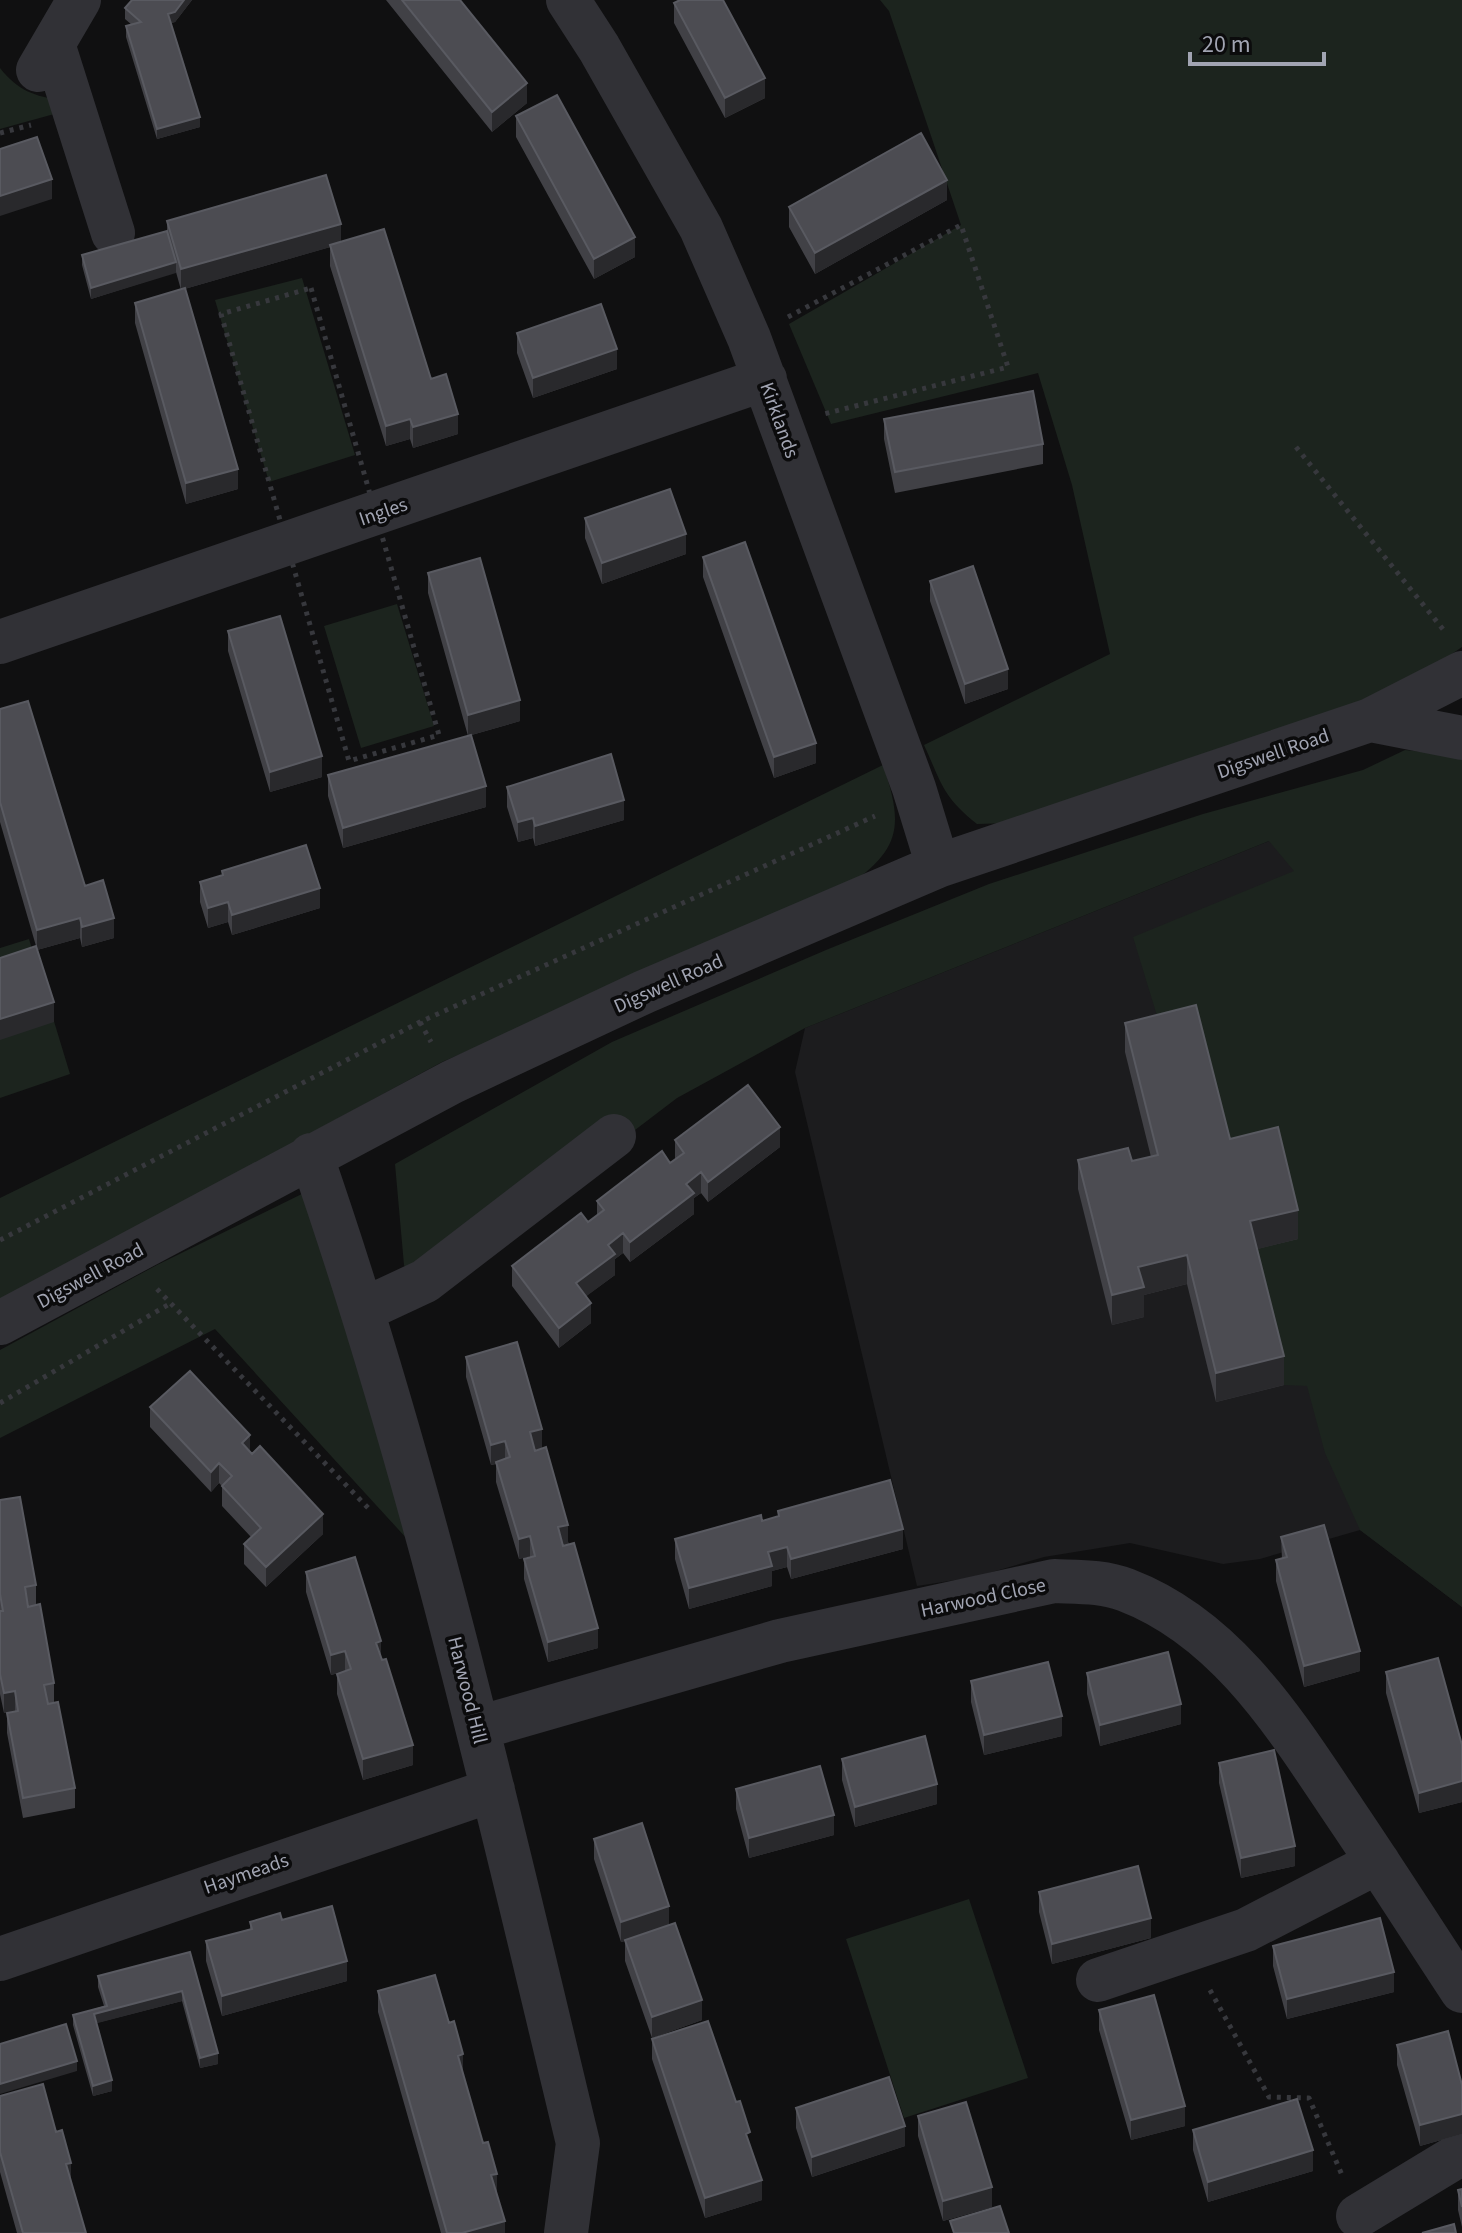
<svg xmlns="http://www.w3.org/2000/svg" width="1462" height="2233" viewBox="0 0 1462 2233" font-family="'Source Sans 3',sans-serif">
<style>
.built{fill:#1c1c1e}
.green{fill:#1c241e}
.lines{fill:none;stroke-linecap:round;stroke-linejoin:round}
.path{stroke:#37383d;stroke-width:5;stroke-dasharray:4 6;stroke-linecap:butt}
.minor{stroke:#313136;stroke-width:44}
.wall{fill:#414146}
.shaded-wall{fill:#29292c}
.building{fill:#4c4c52;stroke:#595a61;stroke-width:2}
.labels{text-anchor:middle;stroke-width:7;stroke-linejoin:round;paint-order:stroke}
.street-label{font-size:20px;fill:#a1a4b2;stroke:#0b0b0c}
</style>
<rect width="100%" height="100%" fill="#101011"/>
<path class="built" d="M1344,823l118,784 -102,-77 -100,29 -37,5 -93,-21 -86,14 -69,20 -58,9 -122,-514 10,-44 464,-187z"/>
<path class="green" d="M880,0h582v647l-105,71 -347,105 -33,1c-35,-28 -35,-40 -53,-79l186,-91 -38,-169 -34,-112 -207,51 -42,-100 172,-99 -72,-214z
M0,68c17,22 35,29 62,32l3,11 -65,18z
M302,278l53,177 -86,27 -54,-182z
M397,604l37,122 -73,22 -37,-122z
M1405,750l57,6v851l-102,-77 -35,-77 -18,-67 -23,-1 -54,-217 -65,-126 -32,-105 161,-66 -25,-30 -464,187 -128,70 -156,119 -98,86 -19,-38 -9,-101 217,-122 214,-92 163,-66 214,-70 160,-44z
M883,765c20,59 19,83 -34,120l-407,177 -442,240v-104z
M29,939l41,135 -70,24v-150z
M310,1190l120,374 -215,-235 -215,109v-88l157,-85z
M969,1899l59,179 -124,40 -58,-179z"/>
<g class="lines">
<path class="path" d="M0,133l31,-8
M311,288l128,447 -90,26 -128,-447z
M788,317l173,-92 47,142 -184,47
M1296,447l150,186
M420,1022l11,20
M0,1240l420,-218 455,-206
M157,1289l215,223
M0,1403l171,-100
M1210,1990l59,107 40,1 33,77"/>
<path class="minor" d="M568,0l31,48 102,180 48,110 165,450 24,78
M54,47l59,186
M38,70l41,-70
M0,642l765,-263
M1370,720l92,-47
M311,1155c112,323 187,656 267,988l-12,90
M365,1309l60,-28 189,-145
M0,1323l452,-241 192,-90 294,-126 432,-146 92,18
M478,1728l302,-87 274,-60c25,1 49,0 72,9 102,39 161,137 219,223 40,59 78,119 117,178
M0,1959l493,-169
M1098,1980l148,-50 132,-68
M1358,2216l104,-63"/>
</g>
<path class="wall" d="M132,0h60l-17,22 -4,1 29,104 -43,12 -31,-102v-11l6,-1 -7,-6v-11z
M386,0h74l67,103 -35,29z
M674,3l91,95 -40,20 -51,-95z
M516,116l119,141 -41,22 -78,-142z
M947,200l-132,74 -26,-47v-20z
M167,221l174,21 90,137 27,55 -45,14 -3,-9 -24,7 -56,-180v-19l-149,43 -5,-18 -85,27 -9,-34v-10l85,-24z
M135,303l103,186 -52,15 -51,-181z
M517,333l100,36 -84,29 -16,-45z
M884,419l159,25v20l-148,29 -11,-54z
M585,518l101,36 -84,30 -17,-46z
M703,557l113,206 -42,15 -71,-201z
M428,573l92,148 -52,15 -40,-143z
M930,581l78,108 -43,15 -35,-103z
M228,631l94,146 -52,15 -42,-141z
M0,709l85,177 29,52 -32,9 -2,-9 -43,12 17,72 -18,-76 -36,-124z
M328,775l158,32 -143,41 -15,-52z
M507,787l117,33 -89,26 -2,-8 -15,4 -11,-35z
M222,871l98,37 -88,27 -4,-13 -20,6 -8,-26v-20l22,-7z
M1125,1023l105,116 68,100 -41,10 27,136 -68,17 -29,-118 -43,11v22l-32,8 -34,-136v-29l54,1 19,-4 -26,-105z
M675,1140l105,7 -72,55 -7,-9 -7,5v16l-64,48 -7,-9 -8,6v16l-29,21 5,27 -32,25 -47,-62v-20l76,-44 9,-7v-14l78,-41z
M466,1357l76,92 56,199 -50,14 -24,-83v-20l6,-2v-1l-11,3 -23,-77v-18l-5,1 -25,-88z
M150,1407l100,45 73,82 -57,53 -22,-23v-20l7,-7 -29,-31v-20l-3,-3 -8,9 -61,-65z
M0,1500l36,85v20l18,78v19l21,86v20l-52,10 -16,-85v-20l8,-2 -11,2 -4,-19z
M778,1511l125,38 -112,30 -4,-12 -15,4v15l-83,23 -14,-50v-20l87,-18 16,-4z
M1281,1537l79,134 -56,16 -28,-106v-21l6,-1z
M306,1572l75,86 32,107 -50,15 -26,-86v-20l9,-3 -15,4 -25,-83z
M1386,1672l76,73v57l-43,11 -33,-120z
M1087,1673l94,51 -81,22 -13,-52z
M971,1681l91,55 -78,19 -13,-53z
M842,1759l95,45 -82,23 -13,-47z
M1219,1763l76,103 -54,12 -22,-95z
M736,1789l98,46 -85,23 -13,-49z
M594,1839l75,86 33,95 -50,18 -27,-77v-20l-4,1 -27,-83z
M1039,1892l112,46 -99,26 -13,-52z
M282,1920l65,61 -125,35 -16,-55v-20l44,-12v-7z
M1273,1946l121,46 -107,27 -14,-53z
M190,1952l28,112 -18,4 -18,-67 -86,22 16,68 -19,5 -20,-71v-10l31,-9 -6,-19v-11z
M378,1991l85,82 34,121 8,39h-64l-63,-221z
M1099,2010l86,116 -54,14 -32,-110z
M652,2039l110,161 -57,18 -53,-159z
M1397,2045l65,40v49l-42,12 -23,-81z
M0,2096l71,86 15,51h-69l-17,-61z
M796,2108l109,38 -93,31 -16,-49z
M918,2116l74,91 -49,14 -25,-85z
M1193,2130l120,41 -105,31 -15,-52z
M1462,2189v38l-4,-17v-20z"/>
<path class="shaded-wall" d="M184,0h8l-17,22 -7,2v-10z
M765,78v20l-40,20v-20z
M527,83v20l-35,29v-20z
M200,117v10l-43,12v-10z
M52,179v20l-52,17v-20z
M947,180v20l-132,74v-21z
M341,224v20l-160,46v-21z
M635,237v20l-41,22v-20z
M176,262v11l-85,26v-11z
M617,349v20l-84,29v-20z
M458,414v20l-45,14v-21z
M410,419v20l-24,7v-20z
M238,469v20l-52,15v-21z
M686,534v20l-84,30v-21z
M1008,669v20l-43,15v-20z
M520,700v21l-52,15v-21z
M816,743v20l-42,15v-21z
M322,756v21l-52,15v-20z
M486,786v21l-143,41v-20z
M624,800v20l-89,26v-20z
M533,818v20l-15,4v-20z
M320,888v20l-88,27v-20z
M228,902v20l-20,6v-20z
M80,918v20l-43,12v-20z
M114,918v20l-32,9v-20z
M54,1002v20l-54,18v-21z
M780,1127v20l-72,55v-20z
M701,1172v21l-7,5v16l-64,48v-20l56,-58z
M1298,1210v29l-48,12v-30z
M623,1233v20l-8,6v16l-39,29v-21l32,-38z
M1187,1255v29l-43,11v22l-32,8v-30l26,-28z
M591,1303v20l-32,25v-20z
M1284,1356v29l-68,17v-29z
M542,1429v20l-12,3v-20z
M250,1435v21l-8,-13z
M505,1441v20l-14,4v-20z
M219,1463v20l-8,9v-20z
M323,1514v20l-57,53v-20z
M568,1525v20l-10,3v-21z
M903,1529v20l-112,30v-20z
M530,1536v20l-11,3v-20z
M787,1547v20l-15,4v15l-83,23v-21l79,-36z
M598,1628v20l-50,14v-20z
M381,1641v21l-5,-19z
M345,1651v20l-14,4v-20z
M1360,1651v20l-56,16v-21z
M15,1691v20l-11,2v-20z
M1181,1704v20l-81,22v-21z
M1062,1716v20l-78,19v-20z
M413,1745v20l-50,15v-21z
M1462,1781v21l-43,11v-20z
M937,1784v20l-82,23v-20z
M834,1815v20l-85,23v-20z
M1295,1846v20l-54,12v-20z
M669,1906v20l-48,16v-20z
M1151,1918v20l-99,26v-20z
M347,1961v20l-125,35v-20z
M1394,1972v20l-107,27v-20z
M182,1991v10l-88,23v-10z
M702,2000v20l-50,18v-21z
M218,2053v11l-18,4v-10z
M463,2054v20l-5,-18z
M77,2061v10l-77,23v-10z
M112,2080v11l-19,5v-10z
M1185,2106v20l-54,14v-20z
M1462,2114v20l-42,12v-21z
M905,2126v20l-93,31v-20z
M1313,2150v21l-105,31v-20z
M71,2163v20l-5,-19z
M497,2174v20l-6,-19z
M762,2180v20l-57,18v-20z
M992,2187v20l-49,14v-20z
M505,2221v12h-43z"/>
<path class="building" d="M132,0h52l-9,12 -7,2 32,103 -43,12 -31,-103 15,-4 -16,-14z
M402,0h58l67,83 -35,29z
M680,0h43l42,78 -40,20 -51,-95z
M557,95l78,142 -41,22 -78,-143z
M921,133l26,47 -132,73 -26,-46z
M37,137l15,42 -52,17v-47z
M326,175l15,49 -160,45 -14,-48z
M384,229l47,150 15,-5 12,40 -45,13 -3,-8 -24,7 -56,-181z
M167,231l9,31 -85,26 -9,-33z
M185,288l53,181 -52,14 -51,-180z
M601,304l16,45 -84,29 -16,-45z
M1033,391l10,53 -148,28 -11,-53z
M670,489l16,45 -84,29 -17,-45z
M745,542l71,201 -42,14 -71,-200z
M480,558l40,142 -52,15 -40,-142z
M973,566l35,103 -43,15 -35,-103z
M280,616l42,140 -52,16 -42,-141z
M28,701l57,185 18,-6 11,38 -32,9 -2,-9 -43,12 -37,-128v-93z
M471,735l15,51 -143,42 -15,-53z
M611,754l13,46 -89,26 -2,-8 -15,4 -11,-35z
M306,845l14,43 -88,27 -4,-13 -20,6 -8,-26 23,-7 -1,-4z
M36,946l18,56 -54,17v-61z
M1196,1005l34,134 48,-12 20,83 -48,11 34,135 -68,17 -29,-118 -49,12 6,20 -32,8 -34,-135 50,-12 4,13 26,-6 -33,-132z
M748,1085l32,42 -72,55 -7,-10 -15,12 8,9 -64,49 -7,-9 -15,12 7,9 -39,29 15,20 -32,25 -47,-62 69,-53 7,9 16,-12 -7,-9 65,-50 8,12 14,-10 -9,-13z
M517,1342l25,87 -12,3 5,19 11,-4 22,78 -10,2 5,19 11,-3 24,85 -50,14 -24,-83 11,-3 -5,-20 -11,3 -23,-77 14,-5 -5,-16 -14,4 -25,-88z
M190,1371l60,64 -8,8 10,11 8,-8 63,68 -57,53 -22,-23 17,-16 -39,-42 10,-10 -13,-13 -8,9 -61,-65z
M890,1480l13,49 -112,30 -4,-12 -19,5 4,14 -83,22 -14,-49 86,-24 1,6 17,-5 -1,-5z
M20,1497l16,88 -11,2 3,20 12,-3 14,79 -10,2 4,19 10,-2 17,86 -52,10 -16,-85 11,-2 -3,-20 -11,2 -4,-19v-63h3l-3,-17v-94z
M1324,1525l36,126 -56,15 -28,-106 11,-3 -6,-20z
M355,1557l26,84 -5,2 6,17 4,-1 27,86 -50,14 -26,-85 14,-5 -6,-18 -14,4 -25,-83z
M1168,1652l13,52 -81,21 -13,-52z
M1438,1658l24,87v36l-43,12 -33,-121z
M1048,1662l14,54 -78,19 -13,-54z
M925,1736l12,48 -82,23 -13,-48z
M1274,1750l21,96 -54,12 -22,-95z
M820,1766l14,49 -85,23 -13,-49z
M642,1823l27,83 -48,16 -27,-83z
M1138,1866l13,52 -99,26 -13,-52z
M332,1906l15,55 -125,35 -16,-55 46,-12 -2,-7 30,-9 2,7z
M1380,1918l14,54 -107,27 -14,-53z
M675,1923l27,77 -50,17 -27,-77z
M190,1952l28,101 -18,5 -18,-67 -88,23 18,66 -19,6 -20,-71 34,-9 -9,-30z
M435,1975l14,48 5,-2 9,33 -5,2 25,87 5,-1 9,32 -6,1 14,46 -43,12h-15l-69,-242z
M1154,1995l31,111 -54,14 -32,-110z
M708,2021l28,81 4,-1 10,31 -4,2 16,46 -57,18 -53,-159z
M66,2024l11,37 -77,23v-40z
M1448,2031l14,54v29l-42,11 -23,-80z
M889,2077l16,49 -93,31 -16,-49z
M43,2084l13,48 6,-2 9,33 -5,1 20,69h-63l-23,-81v-56z
M1297,2099l16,51 -105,32 -15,-52z
M966,2102l26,85 -49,14 -25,-85z
M1462,2189v18l-4,-17z
M1000,2206l9,27h-55l-4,-12z
M1454,2224l2,9h-34z"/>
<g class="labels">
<g class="street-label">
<text transform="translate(780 420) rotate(70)" y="7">Kirklands</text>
<text transform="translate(383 511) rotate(-19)" y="7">Ingles</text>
<text transform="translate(1273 753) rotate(-19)" y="7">Digswell Road</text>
<text transform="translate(668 983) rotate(-24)" y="7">Digswell Road</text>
<text transform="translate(90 1275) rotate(-28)" y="7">Digswell Road</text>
<text transform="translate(983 1597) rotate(-12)" y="7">Harwood Close</text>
<text transform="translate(468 1690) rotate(76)" y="7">Harwood Hill</text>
<text transform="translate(246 1873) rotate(-19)" y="7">Haymeads</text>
</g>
</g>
<path d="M1190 52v12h134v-12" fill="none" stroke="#a1a4b2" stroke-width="4"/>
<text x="1202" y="52" font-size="24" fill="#a1a4b2" stroke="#0b0b0c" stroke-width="6" paint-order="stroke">20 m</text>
</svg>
